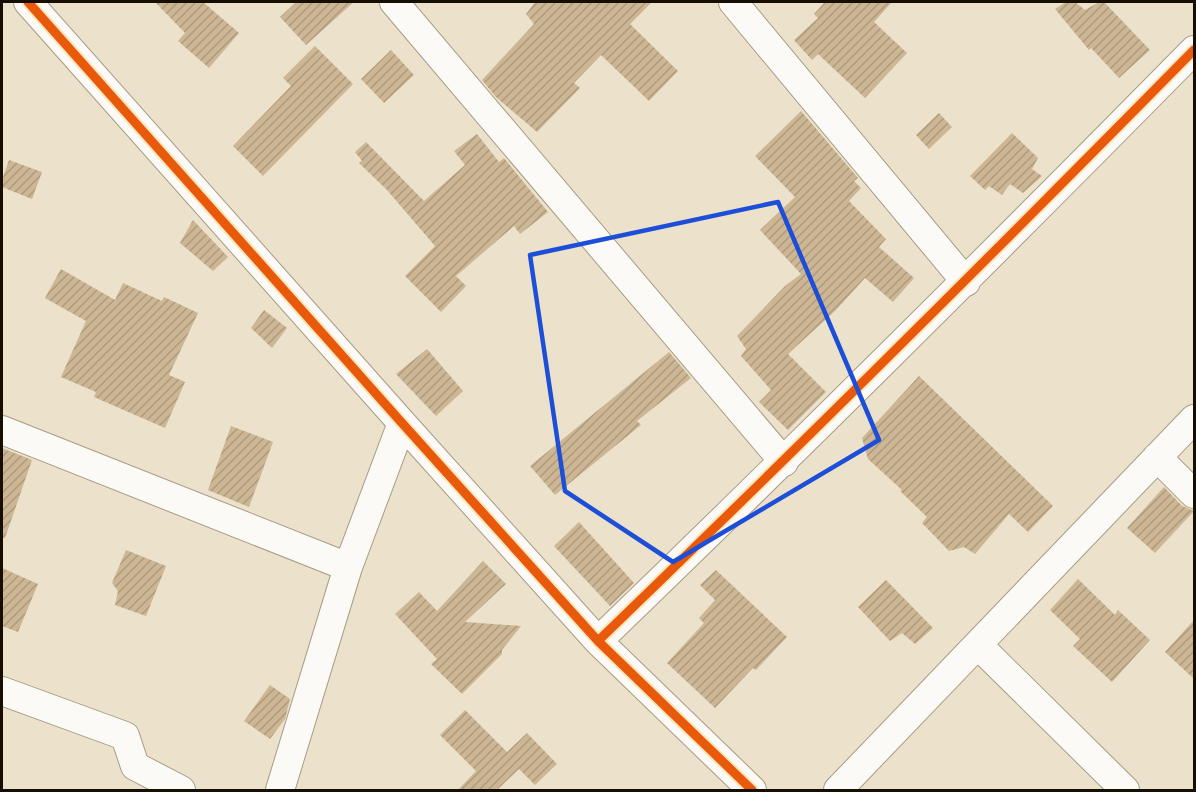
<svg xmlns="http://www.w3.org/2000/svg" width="1196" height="792" viewBox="0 0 1196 792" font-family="'PT Sans Narrow',sans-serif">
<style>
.building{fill:url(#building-hatch)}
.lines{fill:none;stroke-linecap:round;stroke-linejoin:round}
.minor-casing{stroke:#a79c83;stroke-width:30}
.minor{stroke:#fcfaf7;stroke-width:28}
.cycleway-casing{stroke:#fae7bc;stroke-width:13}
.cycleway{stroke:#e8590c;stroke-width:9}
.marked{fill:none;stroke:#1d4ed8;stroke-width:4.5;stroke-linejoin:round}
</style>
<defs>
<pattern id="building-hatch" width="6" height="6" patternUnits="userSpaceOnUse" patternTransform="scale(1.5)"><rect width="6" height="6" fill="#ccb694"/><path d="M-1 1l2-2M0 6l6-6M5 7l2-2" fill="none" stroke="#ae9b7e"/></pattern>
</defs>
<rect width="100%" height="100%" fill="#ece1ca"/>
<path class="building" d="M155,2h48l36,31 -30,35 -31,-27 7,-8z
M296,2h58l-48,43 -26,-28z
M535,2h117l-22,22 48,47 -29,30 -48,-46 -27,28 6,5 -43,44 -41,-35 -14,-17 52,-56 -8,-10z
M825,2h67l-18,20 33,31 -42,45 -47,-44 -6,6 -18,-20 24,-22 -4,-4z
M1066,2h9l10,8 14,-8h5l46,48 -31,28 -28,-30 -2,2 -34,-41z
M315,46l38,38 -90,92 -30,-30 58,-60 -8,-8z
M391,50l23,25 -30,28 -23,-24z
M801,111l57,67 -4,3 7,7 -12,13 37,38 -7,8 35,31 -21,24 -28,-24 -29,32 -48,44 38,38 -38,38 -29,-28 12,-12 -30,-34 5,-7 -9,-13 48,-50 16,-12 -41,-44 35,-33 -40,-41z
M939,113l13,14 -23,22 -13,-14z
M1012,133l26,25 -6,11 10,7 -19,17 -13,-9 -8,11 -13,-9 -4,4 -15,-14z
M477,134l22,28 5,-4 44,54 -28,22 -6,-8 -58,50 10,10 -25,26 -36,-36 30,-30 -48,-56 -28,-27 3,-2 -7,-9 11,-10 58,59 41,-36 -11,-14z
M9,160l33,12 -10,27 -30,-12v-7z
M193,220l35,37 -15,14 -33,-28z
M61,269l54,31 8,-17 39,18 2,-4 34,16 -29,62 16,7 -20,46 -71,-31 2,-5 -35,-15 25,-56 -41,-23z
M264,310l23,18 -15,20 -21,-20z
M427,349l36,42 -27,25 -40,-42z
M669,352l22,26 -54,43 4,4 -86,70 -25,-29z
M919,376l134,130 -25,26 -19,-18 -34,40 -11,-7 -15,4 -27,-28 5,-6 -27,-26 2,-1 -34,-31 -6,-21z
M231,426l42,16 -24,65 -41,-17z
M2,448l30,12 -27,78h-3z
M1164,487l18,19 12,5 -39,42 -28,-25z
M579,522l55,61 -24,23 -56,-60z
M126,550l40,16 -20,50 -31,-11 3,-14 -6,-8z
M483,561l23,23 -41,38 56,4 -19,24v4l-40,40 -31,-30 6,-5 -42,-45 24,-22 18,19z
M2,568l36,16 -20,48 -16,-6z
M716,570l71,67 -31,33 -3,-2 -38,40 -48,-45 37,-40 -5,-5 16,-18 -15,-15z
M1078,579l37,36 3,-5 32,30 -38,42 -39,-36 7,-7 -30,-29z
M886,580l47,48 -18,16 -13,-11 -12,8 -32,-34z
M1194,620v59l-29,-27z
M270,685l20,14 -5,20 -15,20 -26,-18z
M465,710l42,42 20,-19 30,31 -22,21 -16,-16 -22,21h-39l18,-19 -36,-36z"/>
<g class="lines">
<defs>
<path id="minor" d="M28,2l374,421 196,218 154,149
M394,2l390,460
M733,2l233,280
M2,430l346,137
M1157,457l37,37
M598,641c202,-195 400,-392 596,-591
M978,645l147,145
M2,691l123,45 10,30 46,24
M280,790l68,-223 54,-144
M838,790l356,-371"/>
</defs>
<use href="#minor" class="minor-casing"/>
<use href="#minor" class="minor"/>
<defs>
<path id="cycleway" d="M28,2l374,421 196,218 154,149
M598,641c202,-195 400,-392 596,-591"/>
</defs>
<use href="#cycleway" class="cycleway-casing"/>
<use href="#cycleway" class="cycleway"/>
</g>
<path class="marked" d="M778,202l101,238 -206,122 -108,-71 -35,-236z"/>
<rect width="1196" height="792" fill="none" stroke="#160e00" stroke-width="6"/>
</svg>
